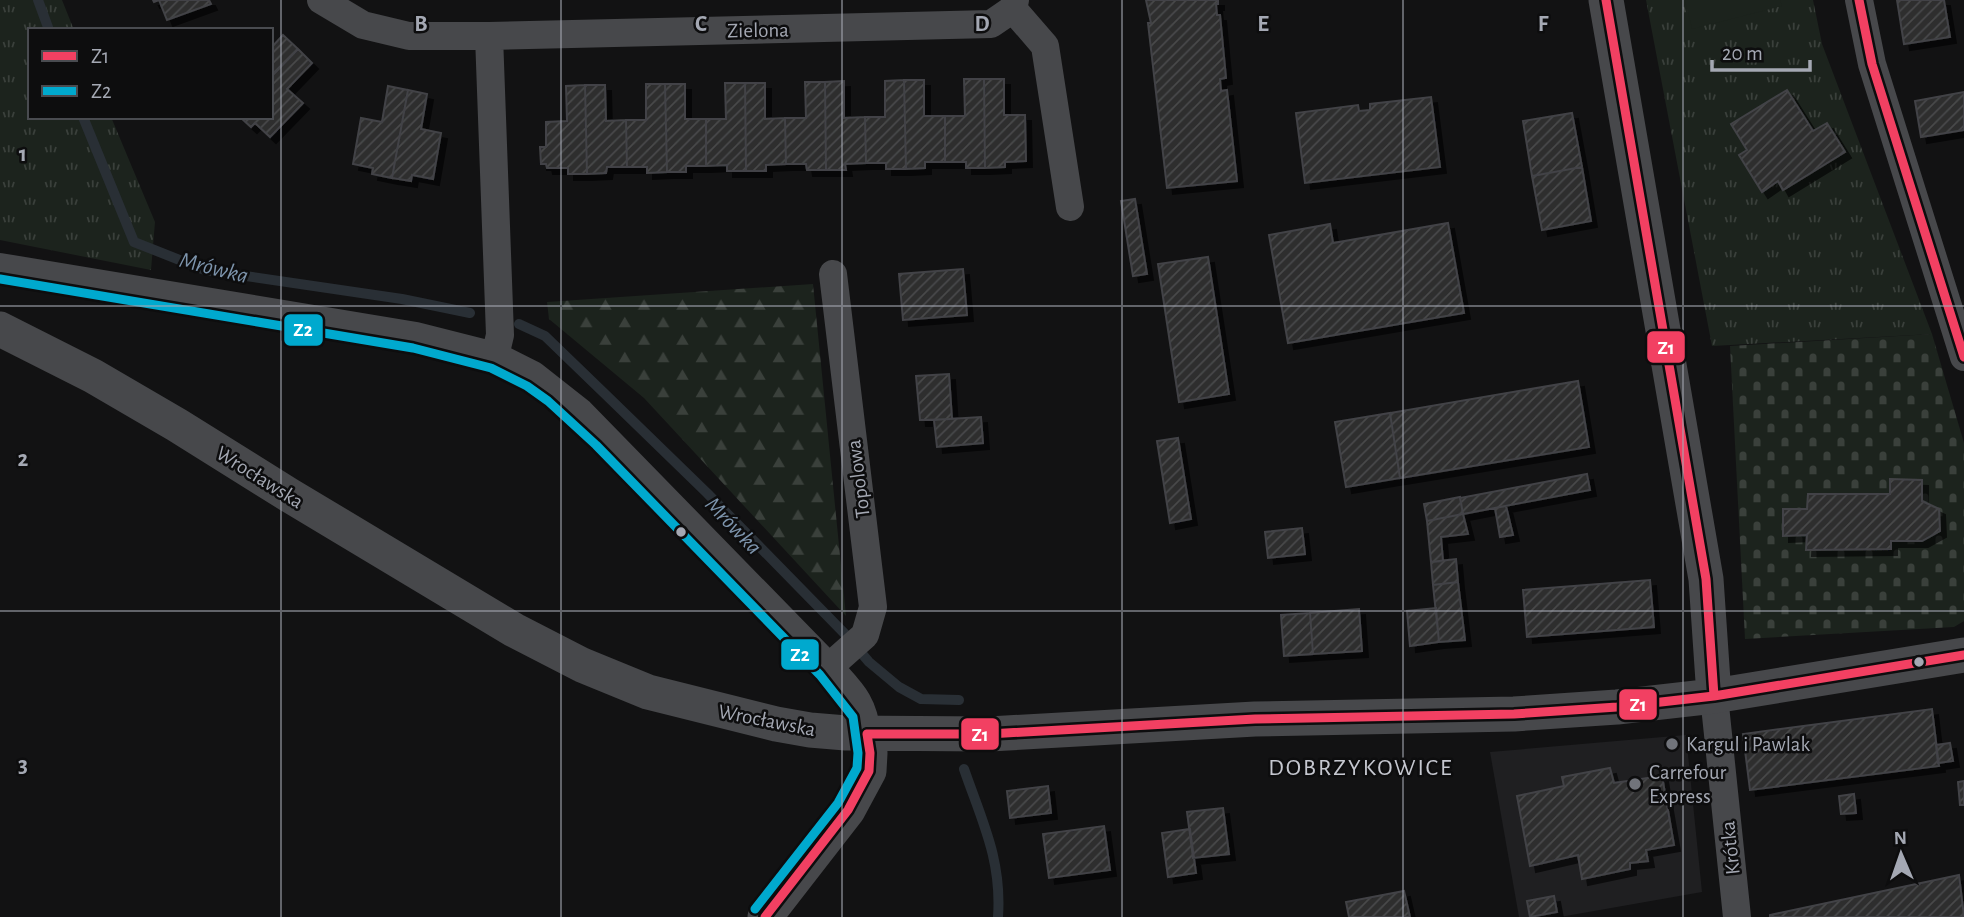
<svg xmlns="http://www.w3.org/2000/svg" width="1964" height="917" viewBox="0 0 1964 917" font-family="'Alegreya Sans',sans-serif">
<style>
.built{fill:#1f1f21}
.grass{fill:url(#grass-tufts)}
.forest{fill:url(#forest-firs)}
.cemetery{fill:url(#cemetery-stones)}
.garden{fill:#1c231d}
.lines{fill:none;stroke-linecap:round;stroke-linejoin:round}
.stream{stroke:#292f35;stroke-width:10}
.building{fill:url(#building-hatch);stroke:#424346;stroke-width:2;filter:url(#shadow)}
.minor{stroke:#47484b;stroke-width:28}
.tertiary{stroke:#47484b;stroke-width:35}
.bus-1-casing{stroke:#0d0d0e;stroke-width:14}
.bus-2-casing{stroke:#0d0d0e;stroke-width:14}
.bus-1{stroke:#f24062;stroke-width:9}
.bus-2{stroke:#00a9ce;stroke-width:9}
.grid{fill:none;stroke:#a4a8b3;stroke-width:2;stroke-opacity:0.55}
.bus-dot{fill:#a4a8b3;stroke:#0d0d0e;stroke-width:2.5}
.poi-dot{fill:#71747b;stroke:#0d0d0e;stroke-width:2.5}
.labels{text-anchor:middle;stroke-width:5;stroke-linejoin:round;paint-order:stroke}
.street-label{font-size:21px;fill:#a4a8b3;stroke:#0d0d0e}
.poi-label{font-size:21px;fill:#a4a8b3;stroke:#0d0d0e;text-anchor:start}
.water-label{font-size:23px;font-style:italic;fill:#7d94ac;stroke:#0d0d0e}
.quarter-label{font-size:24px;letter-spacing:2px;fill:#c5c7cf;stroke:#0d0d0e}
.grid-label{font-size:23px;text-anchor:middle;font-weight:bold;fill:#a4a8b3;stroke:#0d0d0e;stroke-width:5;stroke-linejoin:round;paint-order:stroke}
.line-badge{stroke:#0d0d0e;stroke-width:2.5}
.badge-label{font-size:19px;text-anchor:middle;font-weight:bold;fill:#fff}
</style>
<defs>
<pattern id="grass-tufts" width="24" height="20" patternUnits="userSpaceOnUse" patternTransform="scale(1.75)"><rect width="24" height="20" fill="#1c231d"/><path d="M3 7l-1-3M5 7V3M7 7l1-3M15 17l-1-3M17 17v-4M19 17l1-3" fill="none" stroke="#3a403b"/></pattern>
<pattern id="forest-firs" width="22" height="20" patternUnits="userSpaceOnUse" patternTransform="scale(1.75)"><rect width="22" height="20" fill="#1c231d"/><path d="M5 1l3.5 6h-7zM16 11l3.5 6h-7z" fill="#3a403b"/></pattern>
<pattern id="cemetery-stones" width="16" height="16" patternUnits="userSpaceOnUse" patternTransform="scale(1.75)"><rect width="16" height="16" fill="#1c231d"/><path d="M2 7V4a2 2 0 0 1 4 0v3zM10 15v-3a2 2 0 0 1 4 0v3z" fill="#3a403b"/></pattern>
<pattern id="building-hatch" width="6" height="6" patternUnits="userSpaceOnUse" patternTransform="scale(1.75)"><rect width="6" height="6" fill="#2d2d2e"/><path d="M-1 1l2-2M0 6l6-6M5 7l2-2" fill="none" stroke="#48494a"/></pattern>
<filter id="shadow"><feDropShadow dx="6" dy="6" stdDeviation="0" flood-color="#0009"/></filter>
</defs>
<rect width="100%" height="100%" fill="#121213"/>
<path class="built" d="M1686,735l16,157 -142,25h-41l-29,-165z"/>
<path class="grass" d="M0,0h62l12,30h-44v87h81l44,105 -4,48 -151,-30z
M1646,0h167l9,44 110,290 -220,12z"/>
<path class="forest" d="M813,284l33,332 -202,-218 -95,-79 -2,-17z"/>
<path class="cemetery" d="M1932,334l32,109v178l-10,6 -209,12 -15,-293z"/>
<path class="garden" d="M1685,0h95l2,6 -90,23z"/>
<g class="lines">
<path class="stream" d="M38,0l11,30
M83,117l51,125 71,28 197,29 68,14
M519,324l26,12 58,56 104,101 139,142 23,27 30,25 22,12 38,1
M964,769c18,52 38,91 34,148"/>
</g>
<path class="building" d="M153,0h56l2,4 -44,16 -8,-20 -5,2z
M1146,0h72v4h-2l1,11h3l6,63 -6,1 1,12 6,-1 10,91 -70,7 -19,-165h3z
M1897,0h47l6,37 -46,7z
M283,35l15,14 -27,28v-29z
M298,49l14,14 -25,26 16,14 -33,34 -15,-14 -4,4 -11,-10h31v-40z
M964,79h20l1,89h-19v-6h-21v-46h20z
M984,79h20v36h21l1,46 -21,1v5l-20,1z
M904,80h20v36h21v46h-20v6l-19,1z
M904,80l2,89h-20v-6h-20l-1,-46h20v-36z
M844,81v37l21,-1 1,46 -21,1 1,6h-20l-1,-88z
M805,82h20l1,88h-19l-1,-6h-20l-1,-46h21z
M725,83h20l1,88h-19v-6l-21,1v-47h20z
M745,83h20v36l20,-1 1,46 -20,1v6h-20z
M646,84h19l2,88 -20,1v-6h-20l-1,-47h20z
M665,84h20v35h21v47h-20v6h-19z
M585,85l2,89h-19v-6h-21l-1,-4h-5l-1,-17h6v-25l21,-1 -1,-35z
M585,85h20l1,36 20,-1 1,47h-20l-1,6 -19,1z
M388,86l20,4 -16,88 -20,-4 1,-6 -20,-4 8,-46 21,4z
M408,90l19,4 -6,35 20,4 -8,46 -21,-4 -1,6 -19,-3z
M1787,90l26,41 14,-8 18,29 -62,38 -5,-9 -16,11 -23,-37 8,-5 -16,-26z
M1964,92v38l-43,7 -6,-36z
M1431,97l9,70 -135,16 -9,-70 62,-8 1,6 11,-1v-6z
M1572,113l10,54 -50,9 -9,-55z
M1582,167l9,54 -49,9 -10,-54z
M1135,199l12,75 -14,2 -12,-75z
M1448,223l16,90 -176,30 -19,-108 61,-11 3,19z
M1208,257l21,137 -50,8 -21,-138z
M963,269l4,46 -64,5 -4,-46z
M949,374l3,45 -32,1 -4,-44z
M1578,381l11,66 -189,31 -10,-65z
M1390,413l10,65 -54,9 -11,-65z
M981,417l2,26 -46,4 -3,-27z
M1178,438l13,81 -21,4 -13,-82z
M1587,474l3,16 -127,24 -3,-16z
M1890,479l32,1v21l17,8 1,22 -18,10h-31v8l-85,1 1,-15 -24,1v-27h24l1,-15h82z
M1460,497l3,17 -36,7 -3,-17z
M1506,506l7,29 -13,2 -5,-29z
M1463,514l5,20 -27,3 2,24 -12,1 -4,-41z
M1302,528l3,26 -37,4 -3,-26z
M1456,559l2,23 -25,3 -2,-23z
M1650,580l4,47 -127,10 -4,-47z
M1458,582l7,58 -26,2 -6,-57z
M1436,608l3,34 -29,4 -3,-35z
M1359,609l3,42 -49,3 -3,-41z
M1310,613l3,41 -29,2 -3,-41z
M1932,709l7,57 -189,24 -7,-56z
M1950,743l3,18 -15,2 -2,-18z
M1610,768l4,15 48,-7 12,69 -28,5 2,11 -18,2v6l-48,10 -4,-24 -48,11 -13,-70 47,-10 -2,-9z
M1964,781v24h-4l-2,-23z
M1048,786l3,27 -41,5 -3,-27z
M1854,794l2,19 -15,1 -2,-18z
M1223,808l6,46 -36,4 -6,-46z
M1104,826l6,44 -61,8 -6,-44z
M1190,829l6,44 -28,4 -6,-44z
M1959,875l5,42h-194v-2z
M1404,891l6,26h-61l-3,-15z
M1554,896l3,16 -27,5 -3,-16z"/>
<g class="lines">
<path class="minor" d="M321,0l42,25 46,11h80l11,299 -5,21
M1859,0l13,64 92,293
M1013,9l32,37 25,161
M489,36l502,-12 22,-15 2,-9
M0,267l416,69 79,20 38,19 47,37 249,255c21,24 34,33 38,67
M829,667l36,-32 8,-28 -40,-333
M1714,696l23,221"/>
<path class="tertiary" d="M1606,0l100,579 8,117
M0,329l93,47 84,49 112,70 225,135 68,35 66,27 128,32 34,6 36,3 143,1 266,-15 259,-5 103,-7 97,-11 250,-41
M765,917l83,-107 21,-39 1,-18 -3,-19"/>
<defs>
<path id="bus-1" d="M1606,0l100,579 8,117
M1859,0l13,64 92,293
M765,917l83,-107 21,-39 1,-18 -3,-19h122l266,-15 259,-5 103,-7 97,-11 250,-41"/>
<path id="bus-2" d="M0,279l413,69 78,20 36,18 21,15 48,44 224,230 33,42 5,36 -1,15 -19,35 -83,106"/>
</defs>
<use href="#bus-1" class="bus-1-casing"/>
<use href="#bus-2" class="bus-2-casing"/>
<use href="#bus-1" class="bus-1"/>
<use href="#bus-2" class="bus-2"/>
</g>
<path class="grid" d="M281,0v917M561,0v917M842,0v917M1122,0v917M1403,0v917M1683,0v917M0,306h1964M0,611h1964"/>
<g class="bus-dot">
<circle cx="681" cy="532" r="6"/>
<circle cx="1919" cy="662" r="6"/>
</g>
<g class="poi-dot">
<circle cx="1672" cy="744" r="7"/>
<circle cx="1635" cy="784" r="7"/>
</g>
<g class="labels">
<g class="street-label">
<text transform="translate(758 30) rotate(-1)" y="7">Zielona</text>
<text transform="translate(260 477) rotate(32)" y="7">Wrocławska</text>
<text transform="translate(858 479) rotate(-97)" y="7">Topolowa</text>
<text transform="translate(767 720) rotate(11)" y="7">Wrocławska</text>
<text transform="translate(1730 848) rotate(-96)" y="7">Krótka</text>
</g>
<g class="poi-label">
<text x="1686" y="751">Kargul i Pawlak</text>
<text x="1649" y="779">Carrefour<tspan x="1649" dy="24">Express</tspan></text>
</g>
<g class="water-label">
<text transform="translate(214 267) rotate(14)" y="8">Mrówka</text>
<text transform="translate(734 525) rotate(46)" y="8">Mrówka</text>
</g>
<g class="quarter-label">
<text x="1361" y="775">DOBRZYKOWICE</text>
</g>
</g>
<g class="grid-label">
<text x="421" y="31">B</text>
<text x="701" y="31">C</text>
<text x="982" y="31">D</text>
<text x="1263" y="31">E</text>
<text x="1543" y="31">F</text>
<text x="23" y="161">1</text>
<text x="23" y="466">2</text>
<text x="23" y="772">3</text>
</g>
<g class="line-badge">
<rect x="283" y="313" width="41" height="34" rx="7" fill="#00a9ce"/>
<rect x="1646" y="330" width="40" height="34" rx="7" fill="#f24062"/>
<rect x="780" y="638" width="40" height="33" rx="7" fill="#00a9ce"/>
<rect x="1618" y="688" width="40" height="33" rx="7" fill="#f24062"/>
<rect x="960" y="717" width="40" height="34" rx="7" fill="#f24062"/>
</g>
<g class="badge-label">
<text x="303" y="336">Z2</text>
<text x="1666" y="354">Z1</text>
<text x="800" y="661">Z2</text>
<text x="1638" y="711">Z1</text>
<text x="980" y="741">Z1</text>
</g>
<rect x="28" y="28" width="245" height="91" fill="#0d0d0e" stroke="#494b50" stroke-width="2"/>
<rect x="42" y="51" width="35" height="10" fill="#f24062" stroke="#494b50" stroke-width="2"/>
<text x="91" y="63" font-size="21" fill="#a4a8b3">Z1</text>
<rect x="42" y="86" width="35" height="10" fill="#00a9ce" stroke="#494b50" stroke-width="2"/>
<text x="91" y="98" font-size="21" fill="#a4a8b3">Z2</text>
<g transform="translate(1901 854) rotate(358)" stroke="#0d0d0e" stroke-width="5" paint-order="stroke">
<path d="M0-5L12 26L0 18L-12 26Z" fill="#a4a8b3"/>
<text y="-10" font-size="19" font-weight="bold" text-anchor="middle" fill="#a4a8b3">N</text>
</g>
<path d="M1712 60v10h98v-10" fill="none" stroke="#a4a8b3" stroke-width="3.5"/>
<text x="1722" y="60" font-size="21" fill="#a4a8b3" stroke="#0d0d0e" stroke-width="5" paint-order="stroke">20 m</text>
</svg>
